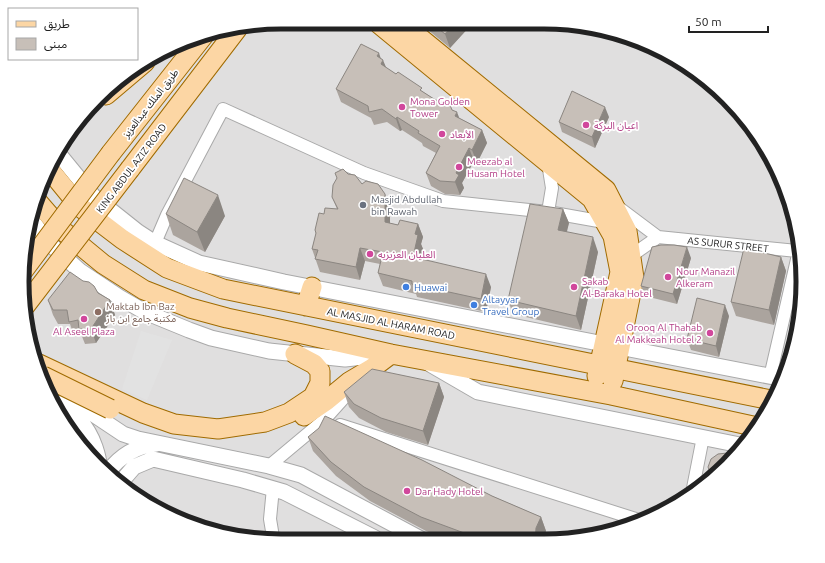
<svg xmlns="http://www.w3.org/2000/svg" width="825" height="563" viewBox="0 0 825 563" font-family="Ubuntu,'Noto Sans Arabic',sans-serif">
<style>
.residential{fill:#e0dfdf}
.parking{fill:#e2e2e2}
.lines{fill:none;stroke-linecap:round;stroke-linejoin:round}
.minor-casing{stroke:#a9a9a9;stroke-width:14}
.tertiary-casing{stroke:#a9a9a9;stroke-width:17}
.primary-casing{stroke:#a06b00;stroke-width:21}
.minor{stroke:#fff;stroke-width:12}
.tertiary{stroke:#fff;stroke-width:15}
.primary{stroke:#fcd6a4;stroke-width:19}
.primary-bridge-casing{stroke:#a06b00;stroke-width:21;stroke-linecap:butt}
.primary-bridge{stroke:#fcd6a4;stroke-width:19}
.wall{fill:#aba49e}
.shaded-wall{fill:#8b8681}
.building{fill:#c7bfb8;stroke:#8b8681}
.hotel-dot{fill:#d1479c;stroke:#fff;stroke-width:1.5}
.worship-dot{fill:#6b7280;stroke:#fff;stroke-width:1.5}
.shop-dot{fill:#3f7fe0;stroke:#fff;stroke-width:1.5}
.education-dot{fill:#8d6e63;stroke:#fff;stroke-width:1.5}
.labels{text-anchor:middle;stroke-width:3.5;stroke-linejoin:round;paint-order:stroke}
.hotel-label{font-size:10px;fill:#b23c85;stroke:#fff;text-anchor:start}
.street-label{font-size:10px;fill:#222;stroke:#fff}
.worship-label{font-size:10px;fill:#5b616d;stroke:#fff;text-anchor:start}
.shop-label{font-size:10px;fill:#366cbe;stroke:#fff;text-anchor:start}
.education-label{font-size:10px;fill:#785e54;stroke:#fff;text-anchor:start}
.rim{fill:none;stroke:#222;stroke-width:5}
</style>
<rect width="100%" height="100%" fill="#f2efe9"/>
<path class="residential" d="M282,22l312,5 64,22 69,49 56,84 20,99 -20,100 -56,84 -84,56 -49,15 -51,5 -312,-5 -64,-22 -69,-49 -41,-54 -30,-79 -4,-68 19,-82 34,-59 61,-57 61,-30z"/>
<path class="parking" d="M800,268l3,13 -18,92 -8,-2z
M141,331l31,9 -25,60 -25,-11z"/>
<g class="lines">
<defs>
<path id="minor" d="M618,207l40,30
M548,212l4,-24 -4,-25
M658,237l139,14
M155,243l12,-28 56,-106 141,64 79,28 105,11 56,10
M631,256l27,-19
M770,377l28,-122
M340,425l302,96
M269,466l55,-46 27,-30
M693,488l10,-51
M273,537l-3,-18 3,-31"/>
<path id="tertiary" d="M58,153l36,44 44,35 17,11 44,20 85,19 500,97
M33,222l17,22 30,27 39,26 26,15 44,18 22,8 58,13 76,8 36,-4
M428,363l50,29 262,53
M50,394c21,17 36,27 45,53 2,6 4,12 4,18
M70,394l20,18 33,22 15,5 131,27 32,9 120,64
M108,472c12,-16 28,-26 48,-28
M121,482l13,-15 19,-8 90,21 41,12 91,46"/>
<path id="primary" d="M379,24l213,175 21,37 7,36 -23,104
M403,24l203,166 21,41 7,47 -21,103
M106,95l39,-33
M111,153l93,-118
M49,169l31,38 42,32 45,29 56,21 548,111
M130,169l107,-140
M37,201l26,30 40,33 41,26 46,18 37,10 80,17 84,19 220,41 142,31
M306,306l6,-19
M39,364l104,49 31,11 44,5 47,-7 24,-9 24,-16 7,-14v-12l-6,-7 -19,-10
M304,416l22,-15 23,-19 22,-13 20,-15"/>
</defs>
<use href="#minor" class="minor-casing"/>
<use href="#tertiary" class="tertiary-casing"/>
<use href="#primary" class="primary-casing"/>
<use href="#minor" class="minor"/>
<use href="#tertiary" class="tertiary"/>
<use href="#primary" class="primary"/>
<defs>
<path id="primary-bridge" d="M23,271l88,-118
M25,306l105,-137
M43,376l67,33"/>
</defs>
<use href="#primary-bridge" class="primary-bridge-casing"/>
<use href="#primary-bridge" class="primary-bridge"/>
</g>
<path class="wall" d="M421,24l50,1 -21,23z
M381,58l5,10 48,31 18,11 7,8 23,12 5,13 -10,20 -3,-2 -12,22 2,5 -4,7 -15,-1 -14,-8 -5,-13 10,-20 -13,-7 -1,-3 -20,-13 -2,1 -13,-9 -13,3 -3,-7 -30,-16 -5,-13z
M609,117l-14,31 -33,-16 -3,-10z
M348,174l14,10 28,24v15l8,2 20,-1 5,13 -2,7 2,5 -3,10 71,28 -5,25 -69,-15 -1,-3 -33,-8 -5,-13 2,-9 -15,-3 -5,19 -40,-8 -8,-23 4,-15 -1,-4 9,-16 13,-5 -5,-12z
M563,209l6,14 -3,9 32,20 -17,78 -68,-16 -5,-14z
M166,214l59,2 -20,36 -32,-17z
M781,257l5,14 -12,54 -38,-9 -5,-14z
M691,258l-14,46 -32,-8 -4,-10z
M98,293l12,7 5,15 -19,28 -11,1 -4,-10 -7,2 -4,-12h-12l-5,-9 -5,-15z
M729,316l-10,41 -28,-7 -4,-11z
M439,383l5,14 -16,48 -42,-13 -27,-14 -10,-11 -5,-15z
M308,437l184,59 49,21 5,14 -5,10 -93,-2 -22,-8 -56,-30 -34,-25 -23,-25z"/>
<path class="shaded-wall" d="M453,25h18l-21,23 -5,-14z
M379,53l3,9 1,-2 5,12 -3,5 -8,-21z
M605,107l4,10 -14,31 -3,-11z
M457,112l5,13 -7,-9z
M397,117l5,13 -2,1 -4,-12z
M482,130l5,13 -10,20 -5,-13z
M469,148l5,13 -12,22 2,5 -4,7 -5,-13 1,-9z
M385,194l5,14v28l-5,-14z
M218,195l7,21 -20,36 -8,-20z
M563,209l6,14 -5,21 -6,-14z
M418,224l5,13 -2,7 2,5 -5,22 -5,-14 2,-23z
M593,237l5,15 -17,78 -5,-14z
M687,247l4,11 -14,46 -4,-10z
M360,248l5,13 -5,19 -4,-13z
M781,257l5,14 -12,54 -5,-15z
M486,274l5,13 -5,25 -5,-13z
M110,300l5,15 -19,28 -5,-14z
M725,305l4,11 -10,41 -3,-11z
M439,383l5,14 -16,48 -5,-14z
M541,517l5,14 -5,10h-6l1,-13z"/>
<path class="building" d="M433,24l20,1 -8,9z
M361,44l18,9 -2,3 6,4 -2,4 15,10 2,-2 24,16 -2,2 14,9 8,4h5l3,2 2,5 5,2 -2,4 27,14 -10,20 -3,-2 -13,25 3,2 -4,7 -15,-1 -14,-8 14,-27 -22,-13 1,-2 -22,-14 -1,2 -14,-10 -13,3 -1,-6 -32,-17z
M572,91l33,16 -13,30 -33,-15z
M343,169l5,5 7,1 7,9 4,-3 12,3 7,10v28l13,3 2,-5 18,4 -3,10 3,1 -5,22 73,17 -5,25 -69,-15v-3l-34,-8 5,-21 -23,-4 -4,19 -41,-8 3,-9 -6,-1 4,-16 -1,-3 4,-17 5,1 1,-6 13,1 -6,-12 1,-12 4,-7 -2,-5z
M184,178l34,17 -21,37 -31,-18z
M530,204l33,5 -5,21 35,7 -17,79 -68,-16z
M661,245h13l13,2 -14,47 -32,-8 11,-39z
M744,248l37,9 -12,53 -38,-8z
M70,272l13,9 6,1 5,4 4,7 12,7 -19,29h-12l-1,-9 -9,2 -2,-12h-14l-5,-10z
M697,298l28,7 -9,41 -29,-7z
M372,369l67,14 -16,48 -42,-13 -27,-14 -10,-12z
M57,411l7,5 4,10z
M325,416l97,44 70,36 49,21 -5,11 -1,13 -34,-1 -26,-3 -54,-20 -57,-30 -33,-25 -23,-25 11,-9z
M727,453l7,2 -7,10 -16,10 -3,-8 3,-8 7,-5z"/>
<g class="hotel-dot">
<circle cx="402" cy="107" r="4"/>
<circle cx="586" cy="125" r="4"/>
<circle cx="442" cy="134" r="4"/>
<circle cx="459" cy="167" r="4"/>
<circle cx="370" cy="254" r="4"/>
<circle cx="668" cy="277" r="4"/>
<circle cx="574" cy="287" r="4"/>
<circle cx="84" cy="319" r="4"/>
<circle cx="710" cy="333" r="4"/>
<circle cx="407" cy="491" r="4"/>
</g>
<circle class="worship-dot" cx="363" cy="205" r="4"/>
<g class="shop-dot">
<circle cx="406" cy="287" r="4"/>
<circle cx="474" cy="305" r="4"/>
</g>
<circle class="education-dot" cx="98" cy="312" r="4"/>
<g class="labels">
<g class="hotel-label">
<text x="410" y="105">Mona Golden<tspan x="410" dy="12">Tower</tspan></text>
<text x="594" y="129">اعيان البركة</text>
<text x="450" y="138">الأبعاد</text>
<text x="467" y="165">Meezab al<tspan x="467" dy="12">Husam Hotel</tspan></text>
<text x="378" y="258">العليان العزيزيه</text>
<text x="676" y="275">Nour Manazil<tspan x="676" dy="12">Alkeram</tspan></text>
<text x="582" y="285">Sakab<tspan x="582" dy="12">Al-Baraka Hotel</tspan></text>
<text x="702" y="331" text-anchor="end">Orooq Al Thahab<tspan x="702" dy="12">Al Makkeah Hotel 2</tspan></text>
<text x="84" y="335" text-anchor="middle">Al Aseel Plaza</text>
<text x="415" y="495">Dar Hady Hotel</text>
</g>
<g class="street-label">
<text transform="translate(150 103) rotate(-52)" y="4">طريق الملك عبدالعزيز</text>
<text transform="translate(131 168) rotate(-53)" y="4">KING ABDUL AZIZ ROAD</text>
<text transform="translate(728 244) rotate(6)" y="4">AS SURUR STREET</text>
<text transform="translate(391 323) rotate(11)" y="4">AL MASJID AL HARAM ROAD</text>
</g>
<g class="worship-label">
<text x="371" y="203">Masjid Abdullah<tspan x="371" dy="12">bin Rawah</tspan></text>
</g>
<g class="shop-label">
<text x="414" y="291">Huawai</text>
<text x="482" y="303">Altayyar<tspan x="482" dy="12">Travel Group</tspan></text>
</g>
<g class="education-label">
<text x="106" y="310">Maktab Ibn Baz<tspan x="106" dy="12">مكتبة جامع ابن باز</tspan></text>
</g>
</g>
<path d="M0 0H825V563H0ZM281 29H544A252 252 0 0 1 796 281V282A252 252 0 0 1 544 534H281A252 252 0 0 1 29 282V281A252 252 0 0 1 281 29Z" fill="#fff" fill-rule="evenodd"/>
<path class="rim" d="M281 29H544A252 252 0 0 1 796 281V282A252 252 0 0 1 544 534H281A252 252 0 0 1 29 282V281A252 252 0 0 1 281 29Z"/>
<rect x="8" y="8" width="130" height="52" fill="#ffffff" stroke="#a7a7a7"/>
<rect x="16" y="21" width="20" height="6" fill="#fcd6a4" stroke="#a7a7a7"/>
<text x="44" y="28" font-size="12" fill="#222222">طريق</text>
<rect x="16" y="38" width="20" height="12" fill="#c7bfb8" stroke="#a7a7a7"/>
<text x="44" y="48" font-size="12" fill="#222222">مبنى</text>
<path d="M689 26v6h79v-6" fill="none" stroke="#222222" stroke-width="2"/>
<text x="695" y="26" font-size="12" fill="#222222" stroke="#ffffff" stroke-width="3" paint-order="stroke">50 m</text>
</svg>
